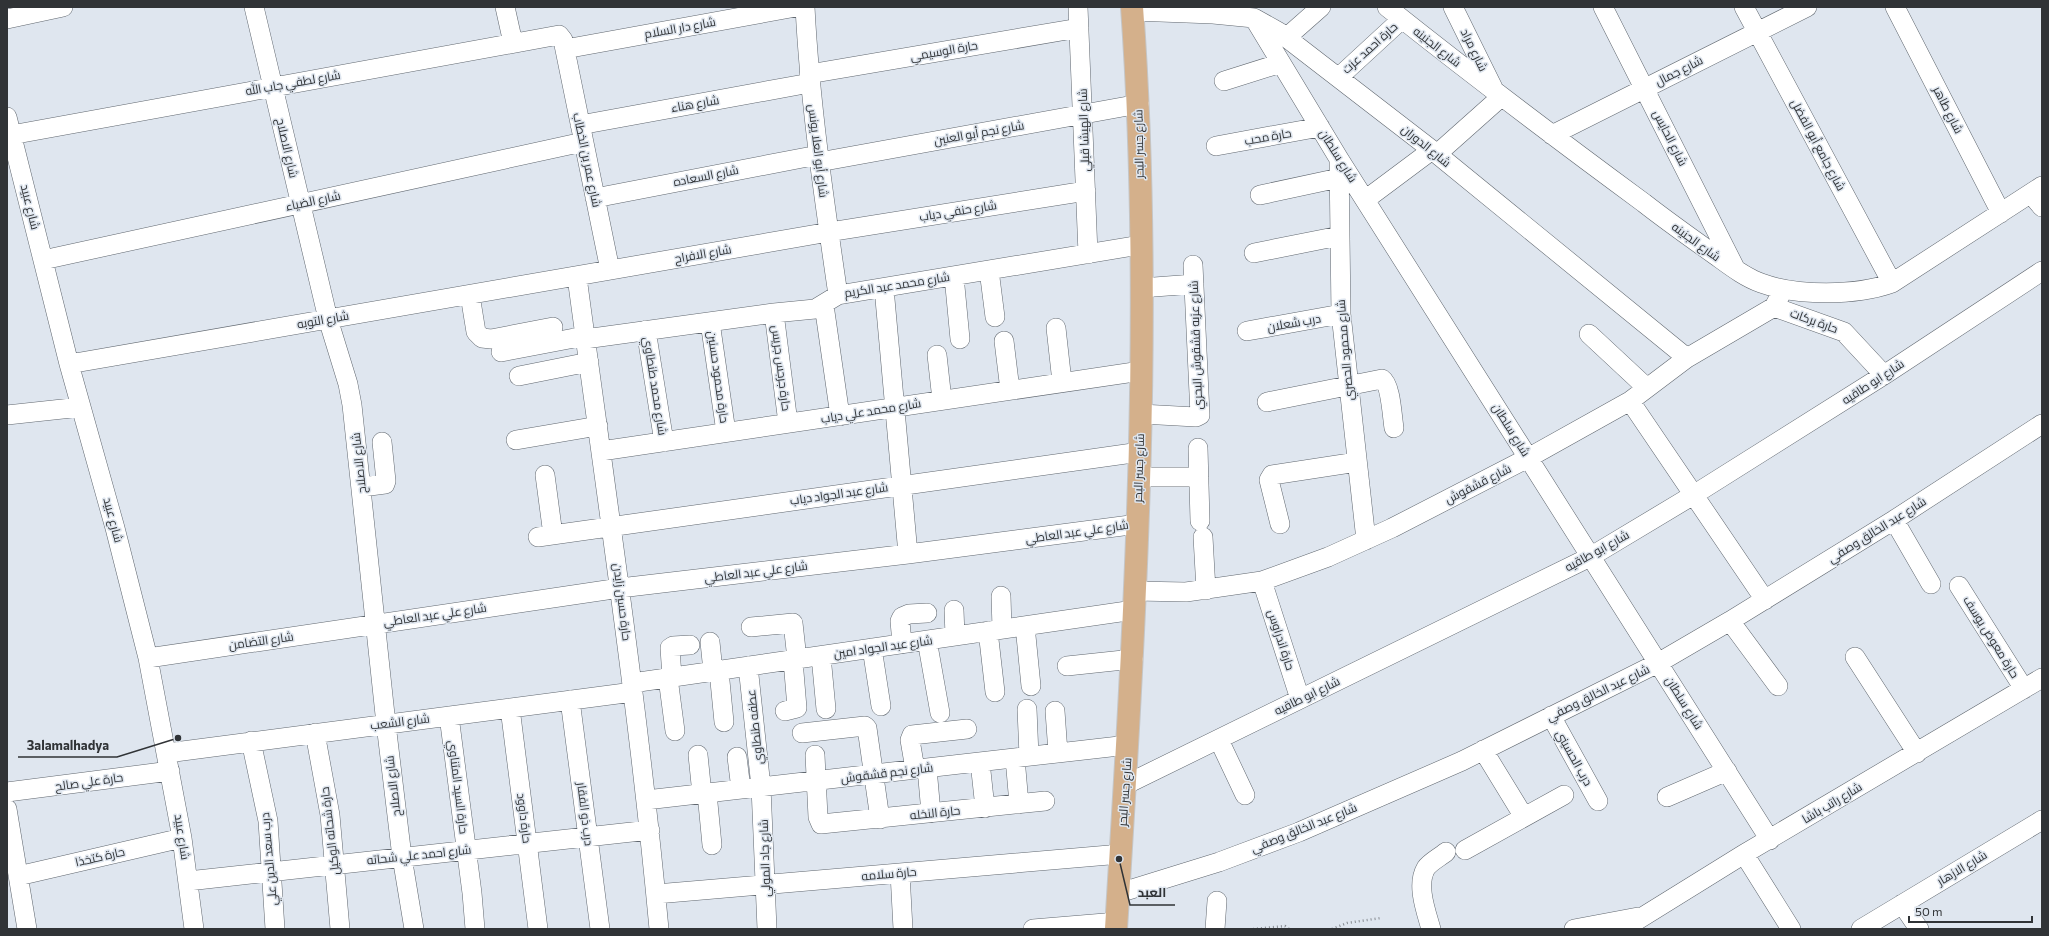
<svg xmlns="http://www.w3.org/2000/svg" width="2049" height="936" viewBox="0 0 2049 936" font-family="Commissioner,Cairo,sans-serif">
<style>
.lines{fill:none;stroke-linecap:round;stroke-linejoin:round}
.minor-casing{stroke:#60676f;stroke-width:20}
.major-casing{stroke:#c5c6c7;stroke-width:24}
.path{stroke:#878c92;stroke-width:2.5;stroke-dasharray:1 3;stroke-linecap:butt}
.minor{stroke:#fff;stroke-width:19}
.major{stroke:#d4b08b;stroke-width:22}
.labels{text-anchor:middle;stroke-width:3;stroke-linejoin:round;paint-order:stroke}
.street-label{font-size:12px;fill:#303336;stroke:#dfe6ef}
.leader{fill:none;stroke:#303336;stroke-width:1.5}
.callout-dot{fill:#303336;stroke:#dfe6ef;stroke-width:1.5}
.callout-label{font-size:13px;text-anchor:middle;font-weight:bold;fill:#303336;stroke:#dfe6ef;stroke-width:3;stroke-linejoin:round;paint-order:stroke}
</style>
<rect width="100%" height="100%" fill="#dfe6ef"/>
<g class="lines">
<defs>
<path id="minor" d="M254,7l74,312 20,65 4,21 34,319 16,133 12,72
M505,7l8,36
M805,7c5,97 19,192 33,288
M1078,7l10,247
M1387,7c84,67 170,132 257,196 23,18 47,35 71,52 14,10 29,22 46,28 35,13 95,13 131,0l150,-97
M1453,7l40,81
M1603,7l132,261
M1744,7l148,276
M1895,7l106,206
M1133,11l80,3 41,4 25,14 153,118 255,208
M1254,18l85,141 431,681
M7,19l56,-12
M1287,37l34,-30
M565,49l231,-42
M809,74l270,-46
M1339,77l63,-58
M1224,81l57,-18
M7,117l62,247 46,164 33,130 34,180 12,91
M580,125l230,-42
M11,135l548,-100 4,5 47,230
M1552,135l255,-128
M1216,146l104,-19
M1437,154l64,-57
M1339,159l2,155 25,226
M819,162l320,-58
M2031,194l11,13
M1260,195l79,-17
M595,198l223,-43
M1365,200l67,-50
M1254,253l85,-17
M43,260l540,-118
M989,270l6,47
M954,276l6,63
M577,277c29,217 62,434 82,652
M884,288l24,266
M1141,288l53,-4
M470,295l6,37 6,6 9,1 62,-12
M824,305l16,111
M1774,307l70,25 40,43
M774,313l14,110
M710,322l16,110
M1056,328l6,54
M646,330l18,112
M1247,331l94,-17
M1589,334l58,54
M585,339l189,-26 41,-4 23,-14 302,-50
M1004,341l6,49
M501,352l84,-16
M937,355l5,45
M69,364l760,-132 257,-41
M519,376l70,-14
M1630,401l135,199
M1267,402l115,-23c9,6 10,37 12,49
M1141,414l55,3 4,-2 -7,-150
M7,415l74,-8
M516,440l82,-14
M1198,448l2,73
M601,451l540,-80
M545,475l8,60
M1139,477h60
M362,487l23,-3 1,-3 -4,-39
M1894,520l37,64
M1280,524l-11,-44 3,-5 85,-13
M538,537l602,-85
M1203,537l3,53
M1262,581l38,118
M1959,586l65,103
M1135,591l51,1 76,-11 66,-24 64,-29 136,-70 102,-57 57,-43 87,-51 9,-17
M1001,596l1,33
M954,610l1,26
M1730,621l48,65
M1025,626l6,60
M751,627l42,-4 4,36
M988,631l7,61
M927,640l13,73
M710,642l3,29
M902,644l-2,-23 2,-4 7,-3 18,-1
M872,648l9,58
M821,656l5,53
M1855,657l62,96
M148,658l472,-70 288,-34 230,-30
M748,666l13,121 6,142
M1067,666l66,-7
M719,671l5,51
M672,677l-2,-29 3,-2 17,-1
M668,678l7,53
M632,683l502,-73
M570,700l30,229
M510,708l28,221
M1027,709l2,47
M785,711l12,-3 -4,-48
M1055,711l3,42
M449,716l23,177 3,36
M1551,716l47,85
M315,733l15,82 10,114
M802,733l63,-7 2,2 13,91
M1219,740l26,55
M251,741l17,80 7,108
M1483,750l41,67
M167,753l466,-61
M698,755l4,39
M815,755l3,62 3,7 224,-23
M737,757l4,32
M1015,758l4,46
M980,762l5,46
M927,768l4,45
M915,769l-5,-29 2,-5 55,-6
M1125,785l465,-228 105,-63 189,-119 158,-104
M7,792l163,-21
M707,793l5,52
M1667,797l60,-26
M646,800l482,-55
M7,809l20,120
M1465,850l99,-55
M1744,854l47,75
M900,873l3,56
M18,876l164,-38
M188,881l462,-51
M1119,893l100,-31 80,-30 163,-71 196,-98 72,-42 164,-101 148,-96
M656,894l465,-40
M1902,904l17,25
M1033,929l84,-7
M1215,929l2,-28
M1431,929c-5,-18 -15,-44 -5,-61 4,-6 14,-11 20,-16
M1574,929l64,-12
M1623,929l121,-75 298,-176
M1861,929l181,-109"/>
<path id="major" d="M1116,929c19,-307 38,-615 16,-922"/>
</defs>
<use href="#minor" class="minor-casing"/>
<use href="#major" class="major-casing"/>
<path class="path" d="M1253,929l32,-3 4,3
M1332,929l15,-6 34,-5"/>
<use href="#minor" class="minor"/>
<use href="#major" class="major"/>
</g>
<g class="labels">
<g class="street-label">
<text transform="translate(680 28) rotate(-10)" y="4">شارع دار السلام</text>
<text transform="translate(1437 47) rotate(38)" y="4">شارع الجنينه</text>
<text transform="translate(1370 48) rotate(-42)" y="4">حارة احمد عزت</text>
<text transform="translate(1474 50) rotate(64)" y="4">شارع مراد</text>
<text transform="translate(944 51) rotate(-10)" y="4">حارة الوسيمي</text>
<text transform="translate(1679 71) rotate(-27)" y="4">شارع جمال</text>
<text transform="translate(293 83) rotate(-10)" y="4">شارع لطفي جاب الله</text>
<text transform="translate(695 104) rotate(-10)" y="4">شارع هناء</text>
<text transform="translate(1948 110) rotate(63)" y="4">شارع طاهر</text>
<text transform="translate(1084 130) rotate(-92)" y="4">شارع الهيشا قبلي</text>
<text transform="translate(979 133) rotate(-10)" y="4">شارع نجم أبو العنين</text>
<text transform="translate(1268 137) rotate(-10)" y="4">حارة محب</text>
<text transform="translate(1670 138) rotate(63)" y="4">شارع الحايس</text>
<text transform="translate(1139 144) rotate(-91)" y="4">شارع جسر البحر</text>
<text transform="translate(1818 145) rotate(62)" y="4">شارع جامع أبو الفضل</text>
<text transform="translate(1426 146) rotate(39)" y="4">شارع الدوران</text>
<text transform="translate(287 148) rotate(77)" y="4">شارع الاصلاح</text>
<text transform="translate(818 151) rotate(83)" y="4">شارع أبو العلا يونس</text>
<text transform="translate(1338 156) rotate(58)" y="4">شارع سلطان</text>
<text transform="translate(587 160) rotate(78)" y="4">شارع عمر بن الخطاب</text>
<text transform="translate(706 176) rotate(-11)" y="4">شارع السعاده</text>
<text transform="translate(313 201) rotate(-12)" y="4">شارع الضياء</text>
<text transform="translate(30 207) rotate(76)" y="4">شارع عبيد</text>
<text transform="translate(958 211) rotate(-9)" y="4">شارع حنفي دياب</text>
<text transform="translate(1696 242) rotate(36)" y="4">شارع الجنينه</text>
<text transform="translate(703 254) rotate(-10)" y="4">شارع الافراح</text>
<text transform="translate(897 285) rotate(-9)" y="4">شارع محمد عبد الكريم</text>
<text transform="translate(323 320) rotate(-10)" y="4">شارع التوبه</text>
<text transform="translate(1814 321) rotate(20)" y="4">حارة بركات</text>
<text transform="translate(1294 323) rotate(-10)" y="4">درب شعلان</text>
<text transform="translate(1196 345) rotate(-92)" y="4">شارع عزبه قشقوش البحري</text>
<text transform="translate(1345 350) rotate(-95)" y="4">شارع محمود الحصري</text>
<text transform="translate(781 368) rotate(83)" y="4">حارة جرجس جريس</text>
<text transform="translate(718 377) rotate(82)" y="4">حارة محمود حسنين</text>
<text transform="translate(1873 382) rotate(-33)" y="4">شارع ابو طاقيه</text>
<text transform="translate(655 386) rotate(81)" y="4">شارع محمد طنطاوي</text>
<text transform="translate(871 411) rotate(-9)" y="4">شارع محمد علي دياب</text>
<text transform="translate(1511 430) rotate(58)" y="4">شارع سلطان</text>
<text transform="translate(359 463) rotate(-96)" y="4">شارع الاصلاح</text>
<text transform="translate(1139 468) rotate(-88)" y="4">شارع جسر البحر</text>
<text transform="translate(1478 484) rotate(-27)" y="4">شارع قشقوش</text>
<text transform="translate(839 494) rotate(-8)" y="4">شارع عبد الجواد دياب</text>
<text transform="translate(113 520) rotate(75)" y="4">شارع عبيد</text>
<text transform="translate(1877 530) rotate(-32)" y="4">شارع عبد الخالق وصفي</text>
<text transform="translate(1077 532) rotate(-8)" y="4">شارع علي عبد العاطي</text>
<text transform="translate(1597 551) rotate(-29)" y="4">شارع ابو طاقيه</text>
<text transform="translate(756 572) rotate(-7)" y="4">شارع علي عبد العاطي</text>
<text transform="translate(622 602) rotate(83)" y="4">حارة حسين زايدن</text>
<text transform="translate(435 615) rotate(-8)" y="4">شارع علي عبد العاطي</text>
<text transform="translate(1991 637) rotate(58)" y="4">حارة معوض يوسف</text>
<text transform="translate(1281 640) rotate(72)" y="4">حارة اندراوس</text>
<text transform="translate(261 641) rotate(-8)" y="4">شارع التضامن</text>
<text transform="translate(883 647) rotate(-8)" y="4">شارع عبد الجواد امين</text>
<text transform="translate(1598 693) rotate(-26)" y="4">شارع عبد الخالق وصفي</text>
<text transform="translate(1307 696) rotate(-26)" y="4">شارع ابو طاقيه</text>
<text transform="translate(1684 703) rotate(58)" y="4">شارع سلطان</text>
<text transform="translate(400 722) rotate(-7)" y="4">شارع الشعب</text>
<text transform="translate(755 727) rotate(-96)" y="4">عطفه طنطاوي</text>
<text transform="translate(1574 758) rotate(61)" y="4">درب الحسيني</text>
<text transform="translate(887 773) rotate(-7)" y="4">شارع نجم قشقوش</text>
<text transform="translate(89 782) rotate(-8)" y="4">حارة علي صالح</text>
<text transform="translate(393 786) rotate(-97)" y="4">شارع الاصلاح</text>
<text transform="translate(458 787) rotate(83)" y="4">حارة السيد المتناوي</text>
<text transform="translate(1125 792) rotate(-86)" y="4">شارع جسر البحر</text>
<text transform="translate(1832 803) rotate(-31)" y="4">شارع راتب باشا</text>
<text transform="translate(935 813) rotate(-6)" y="4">حارة النخله</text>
<text transform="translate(585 814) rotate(83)" y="4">درب ذو الفقار</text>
<text transform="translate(524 818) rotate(83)" y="4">حارة داوود</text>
<text transform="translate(1304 828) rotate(-22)" y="4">شارع عبد الخالق وصفي</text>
<text transform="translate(330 831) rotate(-97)" y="4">حارة شحاته الوكيل</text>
<text transform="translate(182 837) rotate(81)" y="4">شارع عبيد</text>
<text transform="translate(419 855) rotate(-6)" y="4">شارع احمد علي شحاته</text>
<text transform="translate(100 857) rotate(-13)" y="4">حارة كتخذا</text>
<text transform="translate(765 858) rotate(-92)" y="4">شارع جاد المولي</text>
<text transform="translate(269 859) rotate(-95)" y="4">درب سعد الدين علي</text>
<text transform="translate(1962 868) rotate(-31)" y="4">شارع الازهار</text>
<text transform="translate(889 874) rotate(-5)" y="4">حارة سلامه</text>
</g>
</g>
<path class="leader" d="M178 738L117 757H18M1119 859L1130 905H1175"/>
<g class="callout-dot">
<circle cx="178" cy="738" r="4"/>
<circle cx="1119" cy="859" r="4"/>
</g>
<g class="callout-label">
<text x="68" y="750">3alamalhadya</text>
<text x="1152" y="897">العبد</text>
</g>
<rect width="2049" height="936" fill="none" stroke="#303336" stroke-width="16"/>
<path d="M1909 916v6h123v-6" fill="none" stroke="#303336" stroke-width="2"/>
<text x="1915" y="916" font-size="12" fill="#303336" stroke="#dfe6ef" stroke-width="3" paint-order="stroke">50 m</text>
</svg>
